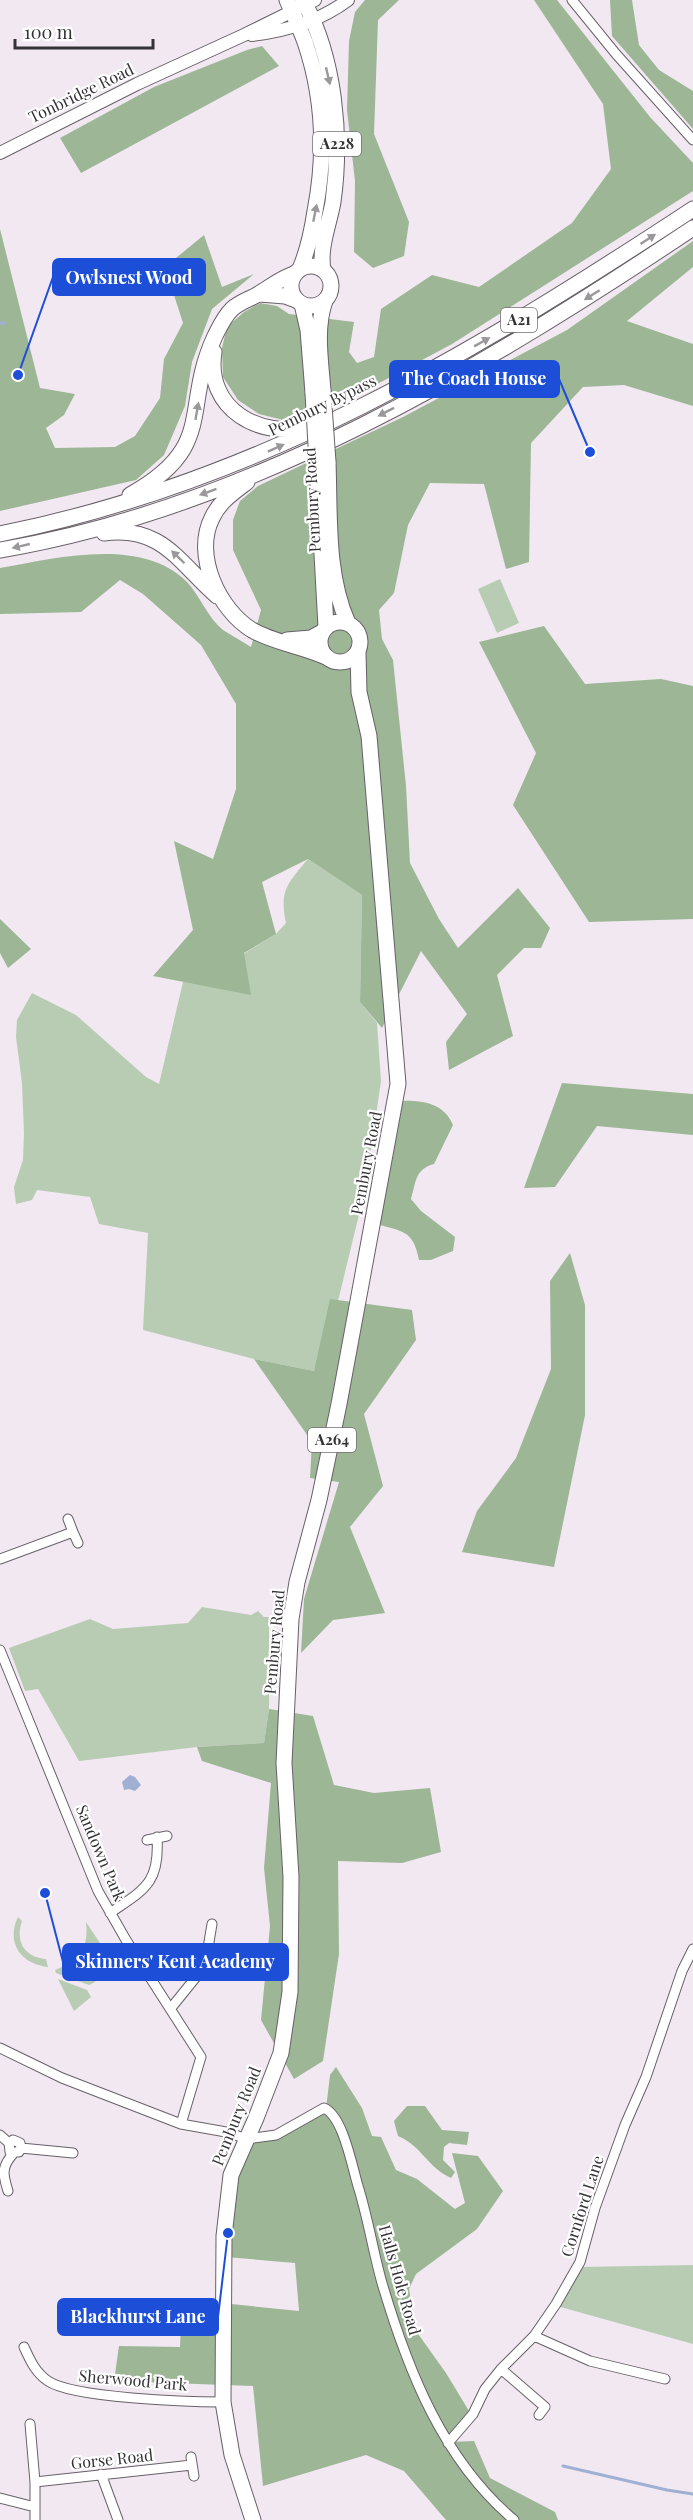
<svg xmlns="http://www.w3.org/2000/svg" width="693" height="2520" viewBox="0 0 693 2520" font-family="'Playfair Display',serif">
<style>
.green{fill:#b8ccb3}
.forest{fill:#9cb696}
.water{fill:#9fb0d3}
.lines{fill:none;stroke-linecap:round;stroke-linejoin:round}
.stream{stroke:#9fb0d3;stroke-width:3}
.minor-casing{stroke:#686168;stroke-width:11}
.tertiary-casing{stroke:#686168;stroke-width:14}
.primary-casing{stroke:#686168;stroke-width:17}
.trunk-casing{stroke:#686168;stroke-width:17}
.minor{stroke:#fff;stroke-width:9}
.tertiary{stroke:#fff;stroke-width:12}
.primary{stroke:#fff;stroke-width:15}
.trunk{stroke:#fff;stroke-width:15}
.primary-bridge-casing{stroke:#686168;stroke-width:17;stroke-linecap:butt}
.primary-bridge{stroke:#fff;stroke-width:15}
.oneway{fill:#9a989a}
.labels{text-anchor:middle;stroke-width:4.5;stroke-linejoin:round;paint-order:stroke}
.shield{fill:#fff;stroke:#727072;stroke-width:1.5}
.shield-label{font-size:15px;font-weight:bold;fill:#353235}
.street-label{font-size:16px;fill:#353235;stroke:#fff}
.leader{fill:none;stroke:#1d4ed8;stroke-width:2}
.callout-dot{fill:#1d4ed8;stroke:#fff;stroke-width:2}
.callout{fill:#1d4ed8;stroke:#1d4ed8;stroke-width:2}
.callout-label{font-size:18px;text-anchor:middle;font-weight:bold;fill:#fff}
</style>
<rect width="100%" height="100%" fill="#f1e8f1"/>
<path class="green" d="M500,579l19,44 -22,10 -19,-44z
M308,859l54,36 -2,107 17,21 4,58 -16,109 -26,107 -25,74 -60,-12 -111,-29 5,-97 -49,-9 -9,-27 -53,-7 -5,10 -16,4 -2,-17 9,-27 1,-27 -2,-50 -6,-46 1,-17 15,-27 44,22 70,62 13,7 24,-102 23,-5 70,-43 10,-11c-7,-33 2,-40 22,-64z
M202,1607l49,8 7,-4 6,6h5v92l-5,34 -67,4 -118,14 -41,-72 -13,2 -16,-43 81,-29 23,10 75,-6z
M18,1917l4,4c-7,20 2,36 24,38l2,8c-28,-3 -42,-25 -30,-50z
M86,1922l24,36c-3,12 -9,22 -21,27l-33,-12 -1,-3c24,-10 34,-21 31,-48z
M58,1979l29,11 4,7 -17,14z
M693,2265v79l-136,-38 22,-39z"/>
<path class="forest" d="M365,0h34l-21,20 -4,114 35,88 -5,34 -31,12 -19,-16 1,-71 -8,-71 2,-69 6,-29z
M534,0h23l93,117 43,46v28l-241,153 -99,53 -70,23 -24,-6 -21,-14 -15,-23 -1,-29 5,-21 17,-15 16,-9 17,3 12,8 65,8 -5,30 8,11 17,-6 7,-48 51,-34 47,12 93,-64 39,-54 -8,-65z
M610,0h22l7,45 20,25 34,21v38l-81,-93z
M262,46l17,20 -198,107 -21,-35 94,-51 93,-37z
M0,229l40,159 35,6 -11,21 -18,13 9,20 60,-1 20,-11 25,-38 4,-39 19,-36 -18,-56 39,-32 18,52 32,-13 -42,35 -20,53 -7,44 -21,49 -28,25 -136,31z
M693,241v26l-66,54 66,23v62l-69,-21 -41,2 -52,56 -2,119 -23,7 -22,-85 -54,-1 -22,42 -14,68 -15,17 3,29 11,21 13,126 4,77 29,56 19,29 60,-60 32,40 -9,20h-17l-27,27 16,61 -64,34 -3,-28 21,-28 -46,-63 -39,77 -22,-26 2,-107 -54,-36 -46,23 14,52 -32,19 7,42 -98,-19 40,-46 -19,-89 39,18 23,-70v-85l-35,-59 -58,-51 -23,-14 -39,32 -81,2v-46c55,-10 142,-32 187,14 13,14 21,36 36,48 9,6 19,11 28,17l10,-37 -28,-60v-30l7,-19 18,-15 145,-69 164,-87z
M544,626l41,58 76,-5 32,7v233l-104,3 -76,-117 23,-52 -57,-111z
M0,919l31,30 -23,19 -8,-15z
M562,1083l131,11v41l-96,-9 -42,61 -31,1z
M396,1101c23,-1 47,0 57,24l-19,39c-19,5 -18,18 -23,35l10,12 34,26 -2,14 -22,9h-12c-6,-32 -18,-28 -46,-37z
M570,1253l15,52v110l-31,152 -92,-15 15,-41 39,-53 35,-89 -1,-88z
M330,1299l82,11 4,30 -52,74 19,72 -33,41 35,86 -52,7 -32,33 3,-54 35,-117 -29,-4 2,-36 -58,-83 60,12z
M269,1709l44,7 21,69 40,8 56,-5 11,64 -39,11 -64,-2 1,93 -16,107 -29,18 -33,-59 9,-94 -6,-58 7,-85 -69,-22 -5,-14 67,-4z
M336,2067l26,41 10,28 9,1 15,33 21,9 38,30 10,-6 -13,-50 26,3 25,35 -26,38 -61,45 -7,15 7,42 30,42 26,43 -24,26 26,-1 16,37 65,34 3,8h-112l-42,-49 -38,-16 -103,31 -10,-100 -139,-5 5,-35 61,1 2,-48 117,12 -4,-48 -69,-6 4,-60 16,-50 80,-38 4,-34z
M407,2106h18l17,24 27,2 -2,13 -18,-2 -5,4 -1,13 12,12 -4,6c-24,-11 -29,-32 -53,-42l-4,-15z"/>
<path class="water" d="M130,1775l5,2 6,8 -6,6 -6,-2 -5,1 -2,-8z"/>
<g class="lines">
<path class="stream" d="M0,323h5
M563,2466l104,24 26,4"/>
<defs>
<path id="minor" d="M572,0l44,54 77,86
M73,1532l5,11
M0,1559l73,-27 -5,-13
M0,1650l98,241 28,49 75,117 -20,67
M147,1840l20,-4
M110,1913c35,-24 50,-30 47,-76
M171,2008l34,-42 7,-42
M0,2048l62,30 119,46 45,8 21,7 29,-4 48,-27c19,8 28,58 34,78 10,32 15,65 24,97 26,88 61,177 132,237
M0,2135l9,8 1,9h9l2,-4 -1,-5 -7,-3 -4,3
M21,2148l52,5
M8,2191c-5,-16 -7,-24 5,-37
M534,2336l56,25 75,18
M24,2347c6,13 11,25 24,34 25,17 140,21 175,21
M501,2369l44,38 -6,8
M30,2424l5,58v38
M448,2443l25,-29 12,-25 16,-20 33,-33 22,-32 24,-42 15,-54 30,-83 21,-48 36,-106 11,-22
M191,2457l3,19
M101,2474l17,46
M35,2482l157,-17
M0,2498l35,9"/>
<path id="tertiary" d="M252,35c34,-4 68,-14 96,-35
M0,153l137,-69 107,-49 71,-35"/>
<path id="primary" d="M287,0c6,14 13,28 18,42 19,56 21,112 10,169 -3,20 -7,39 -15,58
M303,0c32,58 39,137 30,202 -4,23 -14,45 -10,68
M291 286a20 20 0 1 1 40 0a20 20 0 1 1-40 0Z
M302,304l6,26 5,63
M323,391c-2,-29 -8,-62 2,-90
M328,462c2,52 -2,113 20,161
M317,463l9,164
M320 642a20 20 0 1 1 40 0a20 20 0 1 1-40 0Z
M253,2520l-21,-65 -9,-53 1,-166 7,-61 25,-57 25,-65 9,-61 1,-115 -7,-114 7,-144 6,-37 22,-82 20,-96 59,-320 -29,-348 -10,-44 -1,-39"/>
<path id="trunk" d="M260,294l25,2 11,4
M214,352c-9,57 46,88 96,74
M247,482c-13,10 -28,20 -35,36 -19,37 7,92 40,112 23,13 50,16 74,27
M130,495c88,-49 51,-86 85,-159 5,-10 9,-19 17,-27 9,-8 19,-10 28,-16 13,-8 21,-15 36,-20
M104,533c58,-8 75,30 113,63
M0,534c261,-52 474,-181 693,-325
M0,550c250,-42 485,-183 693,-322
M287,640l24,-2 11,-6"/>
</defs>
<use href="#minor" class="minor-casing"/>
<use href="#tertiary" class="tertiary-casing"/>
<use href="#primary" class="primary-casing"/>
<use href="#trunk" class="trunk-casing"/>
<use href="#minor" class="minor"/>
<use href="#tertiary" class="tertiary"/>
<use href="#primary" class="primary"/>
<use href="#trunk" class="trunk"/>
<defs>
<path id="primary-bridge" d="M323,391l5,71
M313,393l4,70"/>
</defs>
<use href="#primary-bridge" class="primary-bridge-casing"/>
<use href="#primary-bridge" class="primary-bridge"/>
</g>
<defs><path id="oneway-solid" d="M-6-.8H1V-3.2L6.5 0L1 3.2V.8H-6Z" transform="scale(1.5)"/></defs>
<g class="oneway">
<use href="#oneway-solid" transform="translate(328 76) rotate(77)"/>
<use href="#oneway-solid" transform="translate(315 213) rotate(-79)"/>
<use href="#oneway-solid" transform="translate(648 239) rotate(-33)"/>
<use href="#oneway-solid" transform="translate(592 295) rotate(148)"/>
<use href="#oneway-solid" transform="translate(482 342) rotate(-29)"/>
<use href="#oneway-solid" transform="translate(197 411) rotate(-80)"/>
<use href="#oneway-solid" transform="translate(386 412) rotate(153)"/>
<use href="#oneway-solid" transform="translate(276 448) rotate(-24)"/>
<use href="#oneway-solid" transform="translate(208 492) rotate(160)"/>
<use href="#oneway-solid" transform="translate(21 546) rotate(167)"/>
<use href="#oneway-solid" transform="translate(178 557) rotate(-136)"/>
</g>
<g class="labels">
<g class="shield">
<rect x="313" y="132" width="48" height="24" rx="4.5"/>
<rect x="501" y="308" width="36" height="24" rx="4.5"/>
<rect x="308" y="1428" width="48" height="24" rx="4.5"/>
</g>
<g class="shield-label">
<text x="337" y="149">A228</text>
<text x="519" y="325">A21</text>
<text x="332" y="1445">A264</text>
</g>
<g class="street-label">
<text transform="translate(81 93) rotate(-26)" y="6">Tonbridge Road</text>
<text transform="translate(322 405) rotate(-26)" y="6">Pembury Bypass</text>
<text transform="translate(312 500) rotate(-93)" y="6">Pembury Road</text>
<text transform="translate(366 1163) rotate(-79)" y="6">Pembury Road</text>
<text transform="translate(274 1642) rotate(-85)" y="6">Pembury Road</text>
<text transform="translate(101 1853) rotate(67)" y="6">Sandown Park</text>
<text transform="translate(236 2116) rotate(-68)" y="6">Pembury Road</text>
<text transform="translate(582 2206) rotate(-72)" y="6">Cornford Lane</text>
<text transform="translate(400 2280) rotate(74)" y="6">Halls Hole Road</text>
<text transform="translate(133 2380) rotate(5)" y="6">Sherwood Park</text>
<text transform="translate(112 2459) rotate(-6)" y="6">Gorse Road</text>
</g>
</g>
<path class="leader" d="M18 375L53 277M590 452L559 379M45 1893L63 1962M228 2233L218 2317"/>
<g class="callout-dot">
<circle cx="18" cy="375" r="6"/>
<circle cx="590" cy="452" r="6"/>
<circle cx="45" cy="1893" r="6"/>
<circle cx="228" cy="2233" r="6"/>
</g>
<g class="callout">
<rect x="53" y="259" width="152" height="36" rx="6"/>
<rect x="390" y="361" width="169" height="36" rx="6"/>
<rect x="63" y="1944" width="225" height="36" rx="6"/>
<rect x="58" y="2299" width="160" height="36" rx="6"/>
</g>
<g class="callout-label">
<text x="129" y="284">Owlsnest Wood</text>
<text x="474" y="385">The Coach House</text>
<text x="175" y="1968">Skinners' Kent Academy</text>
<text x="138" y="2323">Blackhurst Lane</text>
</g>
<path d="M15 39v9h138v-9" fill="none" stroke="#353235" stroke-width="3"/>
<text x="24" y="39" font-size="18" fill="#353235" stroke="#ffffff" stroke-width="4.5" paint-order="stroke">100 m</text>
</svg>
